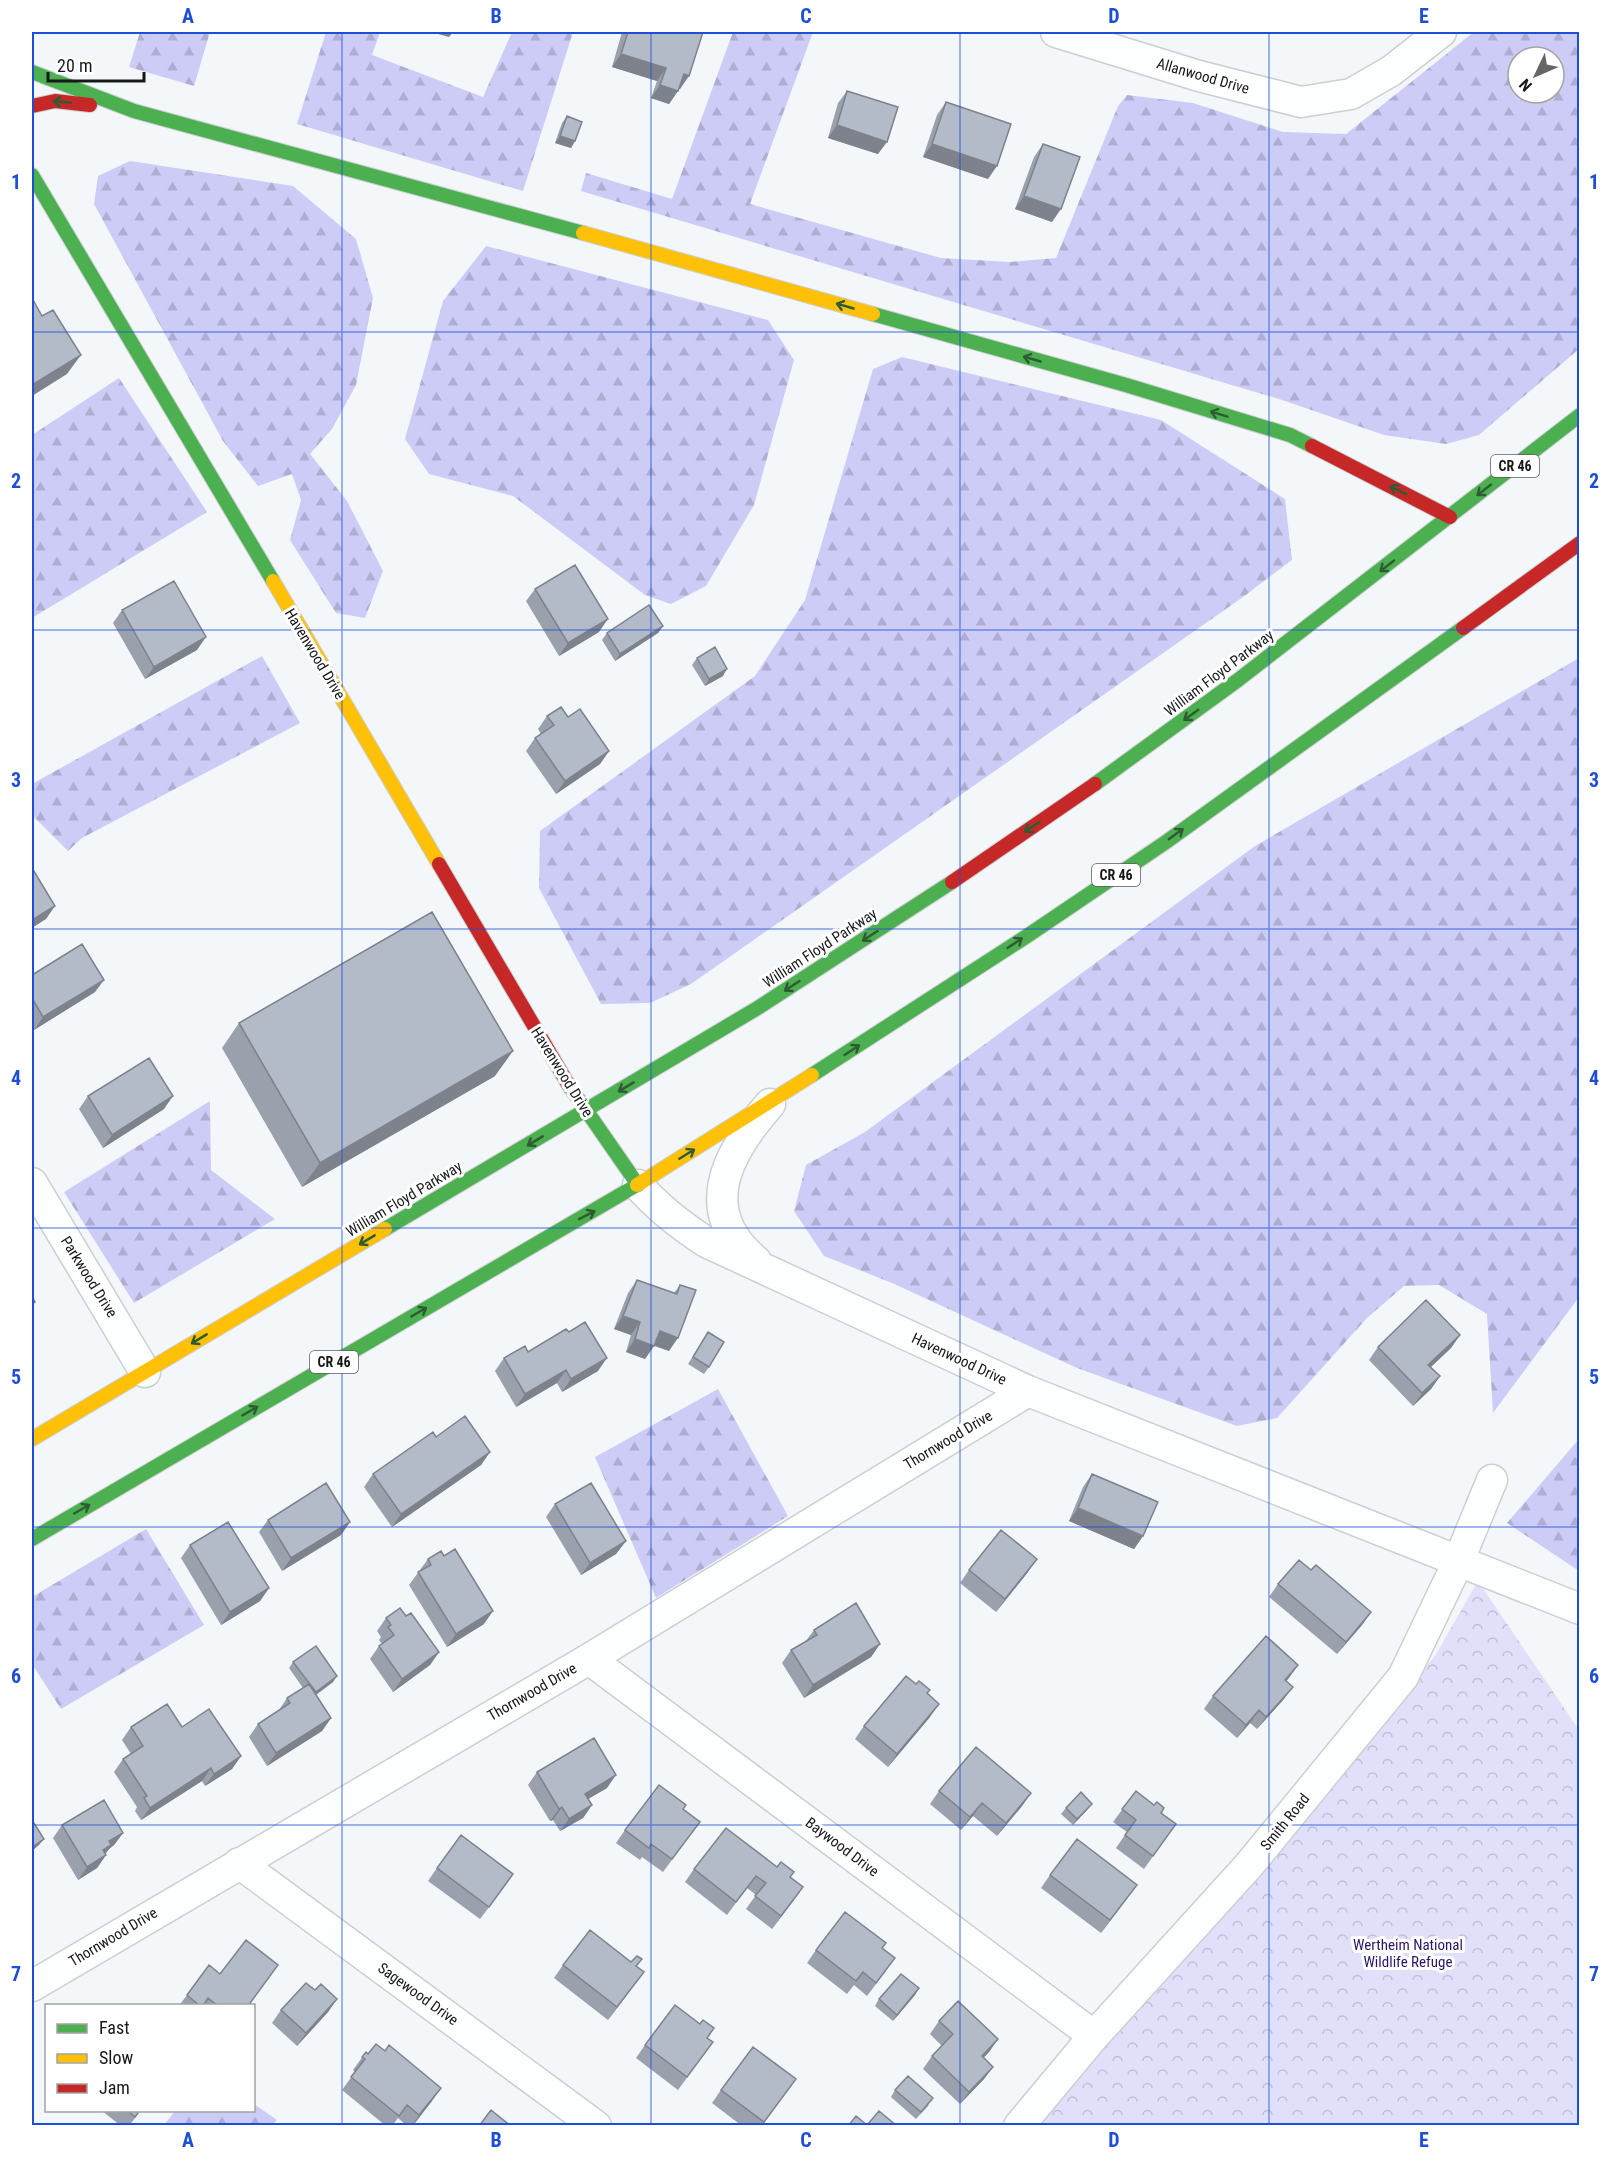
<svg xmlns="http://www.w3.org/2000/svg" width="1611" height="2157" viewBox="0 0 1611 2157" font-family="'Roboto Condensed',sans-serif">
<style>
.forest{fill:url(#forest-firs);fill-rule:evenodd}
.park{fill:url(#park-crowns)}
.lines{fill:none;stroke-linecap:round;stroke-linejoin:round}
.street-casing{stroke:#cccfd1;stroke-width:33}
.fast-casing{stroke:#cccfd1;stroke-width:16}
.slow-casing{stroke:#cccfd1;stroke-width:16}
.jam-casing{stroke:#cccfd1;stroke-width:16}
.street{stroke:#fdfefe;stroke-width:30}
.fast{stroke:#4caf50;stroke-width:14}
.slow{stroke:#ffc107;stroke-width:14}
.jam{stroke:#c62828;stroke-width:14}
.wall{fill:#9aa0ac}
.shaded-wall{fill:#7d828c}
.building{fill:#b3bac8;stroke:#7d828c;stroke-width:1.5}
.oneway{stroke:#2e5c32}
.grid{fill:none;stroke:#1d4ed8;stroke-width:1.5;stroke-opacity:0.55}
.labels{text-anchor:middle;stroke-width:6;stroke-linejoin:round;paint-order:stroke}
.shield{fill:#fff;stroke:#5c5d5f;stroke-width:1.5}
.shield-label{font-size:14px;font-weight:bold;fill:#16181a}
.street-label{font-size:15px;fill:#16181a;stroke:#fff}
.park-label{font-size:15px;fill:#2b1469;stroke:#fff}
.neatline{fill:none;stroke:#1d4ed8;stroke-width:2}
.grid-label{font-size:20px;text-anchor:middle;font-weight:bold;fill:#1d4ed8}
</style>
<defs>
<pattern id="forest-firs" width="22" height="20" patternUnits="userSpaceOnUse" patternTransform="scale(1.5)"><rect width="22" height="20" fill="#cdccf6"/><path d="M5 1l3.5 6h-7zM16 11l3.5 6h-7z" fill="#afaed2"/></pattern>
<pattern id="park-crowns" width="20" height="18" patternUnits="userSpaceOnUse" patternTransform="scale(1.5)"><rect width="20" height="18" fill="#e0e0fa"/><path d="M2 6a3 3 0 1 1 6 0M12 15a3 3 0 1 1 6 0" fill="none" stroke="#bfbfd6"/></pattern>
</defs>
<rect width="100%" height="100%" fill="#f4f7f9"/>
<path class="forest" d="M140,32h70l-16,54 -65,-19z
M326,32h54l-8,23 111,42 29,-65h61l-50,159 -226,-67z
M733,32h80l-63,172 191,54 69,4 46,-4 62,-152 9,-11 66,8 90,29 63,2 128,-102h105v317l-100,86 -33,9 -62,-9 -105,-36 -698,-208 5,-18 86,26zM1518,57h36v36h-36z
M130,161l163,25 63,53 17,59 -17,87 -24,44 -22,25 37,47 36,70 -18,47 -29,-5 -46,-73 11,-40 -9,-26 -34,12 -35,-45 -129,-237 4,-28z
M486,246l282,74 26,40 -40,145 -48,81 -35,18 -26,-9 -132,-99 -84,-22 -24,-35 38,-138z
M902,357l259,63 124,79 7,61 -49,37 -552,387 -41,19 -49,1 -62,-116 1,-57 215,-155 50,-76 68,-231z
M119,378l88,134 -175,106v-183z
M262,656l38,67 -218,115 -14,13 -36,-36v-31z
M1579,658v639l-86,116 -6,-99 -48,-29 -35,1 -37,32 -90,100 -40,8 -160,-58 -185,-85 -68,-27 -30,-45 12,-46 59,-33 390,-286z
M210,1101l1,69 64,49 -141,84 -70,-111z
M718,1389l70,127 -132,82 -61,-141z
M1579,1439v132l-72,-48z
M146,1529l58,96 -143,84 -29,-45v-67z
M254,2104l23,16 -5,5h-108l11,-14 79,-1z"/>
<path class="park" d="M1478,1581l101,149v395l-543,1 399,-470z"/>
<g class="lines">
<defs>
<path id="street" d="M1056,32l143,44 102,26 50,-8 40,-23 50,-39
M32,1183l113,189
M638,1185c20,23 42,40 68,57l322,149 552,218
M756,1261c-61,-50 -29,-108 14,-157
M589,1659l505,377
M239,1863l357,263
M32,1986l557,-327 439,-268
M1019,2126l75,-90 156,-172 153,-187 56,-117 33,-80"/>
<path id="fast" d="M32,72l102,39 449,122
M32,175l241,406
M873,314l253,71 164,50 22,11
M1095,784l143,-104 342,-265
M812,1075l215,-139 139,-94 297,-214
M568,1084l70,101
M385,1229l371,-220 196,-127
M32,1539l605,-354"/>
<path id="slow" d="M583,233l290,81
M273,581l166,283
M637,1185l175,-110
M32,1439l353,-210"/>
<path id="jam" d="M32,106l23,-5 35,4
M1312,446l138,71
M1463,628l117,-85
M439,864l129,220
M952,882l143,-98"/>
</defs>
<use href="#street" class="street-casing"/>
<use href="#fast" class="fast-casing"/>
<use href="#slow" class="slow-casing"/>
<use href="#jam" class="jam-casing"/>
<use href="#street" class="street"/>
<use href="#fast" class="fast"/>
<use href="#slow" class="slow"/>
<use href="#jam" class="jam"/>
</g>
<path class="wall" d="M622,32h81l-23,57h-1l-10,15 -18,-6 6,-17 -45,-14z
M847,91l31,63 -50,-16 10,-35z
M946,102l42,77 -65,-22 14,-42z
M567,116l8,25 -4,7 -16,-5 7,-20z
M1043,144l9,78 -37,-13 19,-52z
M535,589l64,43 -40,24 -33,-55z
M122,610l75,40 -52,29 -32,-56z
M663,626l-5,7 -43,28 -13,-21 5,-7z
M697,658l26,18 -18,10 -13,-21z
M547,716l21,1 41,34 -9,13 -44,30 -30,-43 9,-13 6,-4 -3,-5z
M32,975l63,17 -61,38 -2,-4z
M239,1023l256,53 -193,111 -80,-139z
M88,1096l76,13 -61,39 -24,-39z
M637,1280l37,13 6,-8 -11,66 -15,-5 -9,13 -19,-7 5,-17 -17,-6 14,-36z
M708,1332l1,35 -5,7 -16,-10z
M1460,1335l-9,13 -20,19 9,9 -9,13 -18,17 -44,-46 9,-13z
M528,1352l70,19 -36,21 -5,-9 -41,24 -21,-36 9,-13z
M436,1437l54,15 -9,13 -89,62 -28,-40 9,-13z
M1092,1474l51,62 -9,13 -65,-28 14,-34z
M555,1504l71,37 -10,13 -35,21 -35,-58z
M268,1520l82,2 -9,13 -59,36 -23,-39z
M190,1545l79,43 -9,13 -39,24 -40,-67z
M444,1556l40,68 -37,23 -38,-62 19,-26z
M969,1570l59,2 -32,40 -36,-29z
M1278,1584l93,28 -9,13 -25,29 -68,-57z
M406,1616l33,36 -9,13 -37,27 -23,-33 9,-13 3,-2 -3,-4 2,-3 -4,-6 9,-13z
M814,1630l66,14 -9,13 -67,41 -22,-35 9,-13 14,-8z
M293,1662l40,20 -17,13 15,23 -9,13 -55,35 -18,-29 9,-13 21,-14 8,-12 16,-10 -14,-20z
M1298,1665l-12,16 -2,18 -27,30 -7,-6 -13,15 -33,-29 9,-13z
M928,1694l2,23 -42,50 -33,-28 9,-13z
M131,1727h51l59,29 -9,13 -27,17 -3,-5 -61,39 -6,-9 2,-4 -23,-35 9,-13 8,-5 -9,-14z
M537,1772l70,16 -19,11 4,6 -9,13 -23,13 -7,-11 -3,1 -22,-36z
M939,1791l92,2 -9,13 -25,30 -24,-20 -12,14 -31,-26z
M1136,1791l25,22 15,11 -32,45 -28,-21 11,-16 -14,-10z
M1066,1808l21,2 -14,15 -12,-11z
M683,1809l17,13 -37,50 -21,-15 -2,3 -24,-17 9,-13z
M62,1825l61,8 -9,12 -5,4 -4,5 1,1 -9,13 -19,12 -25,-42z
M777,1867l26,20 -31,42 -26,-20 10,-14 -9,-7 -20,27 -42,-33 9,-13z
M437,1868l67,19 -24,32 -52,-38z
M1050,1875l78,22 -27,36 -60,-45z
M882,1948l4,23 -19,25 -13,-11 -7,9 -40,-31 9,-13z
M278,1965l-30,41h-69l8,-11 33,-21z
M563,1965l74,1 7,6 -36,48 -54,-42z
M315,1990l22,9 -9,13 -31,34 -25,-23 9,-13z
M915,1995l-22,26 -18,-15 4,-7z
M939,2021l59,18 -9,13 -6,6 10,9 -9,12 -24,25 -37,-35 9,-13 10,-10 -12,-12z
M707,2038l6,4 -35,48 -42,-32 9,-13z
M366,2052l66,49 -19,25h-6l-9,-8 -6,8h-6l-44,-36 13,-18 -2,-2z
M796,2079l-34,47h-20l-30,-23 9,-13z
M895,2090l34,15 -13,14 -25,-22z
M101,2110h40l-12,16h-8z"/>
<path class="shaded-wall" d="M431,32h22l-4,5z
M621,54l45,14 -9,13 -45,-14z
M684,74l5,2 -9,13 -5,-2z
M660,85l18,6 -9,13 -18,-6z
M837,125l50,17 -9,12 -50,-16z
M560,136l15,5 -4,7 -16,-5z
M932,144l65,22 -9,13 -65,-22z
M1024,196l37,13 -9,13 -37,-13z
M81,355l-14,19 -35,22v-11z
M608,619l-9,13 -40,24 9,-13z
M663,626l-5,7 -43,28 5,-7z
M206,637l-9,13 -52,29 9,-12z
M727,669l-4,7 -18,10 4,-7z
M609,751l-9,13 -44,30 9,-13z
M55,906l-9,13 -14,9v-8z
M104,980l-9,12 -61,38 9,-13z
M513,1051l-18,25 -193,111 18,-24z
M173,1096l-9,13 -61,39 9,-13z
M623,1316l17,6 -9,13 -17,-6z
M660,1331l18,7 -9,13 -18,-7z
M1460,1335l-9,13 -32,30 9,-13z
M635,1339l19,7 -9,13 -19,-7z
M607,1358l-9,13 -36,21 9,-13z
M566,1370l-9,13 -41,24 9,-13z
M1440,1376l-9,13 -18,17 9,-13z
M490,1452l-9,13 -89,62 9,-13z
M1078,1508l65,28 -9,13 -65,-28z
M350,1522l-9,13 -59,36 9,-13z
M626,1541l-10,13 -35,21 9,-12z
M1037,1559l-9,13 -32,40 9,-13z
M269,1588l-9,13 -39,24 9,-13z
M493,1611l-9,13 -37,23 9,-13z
M1371,1612l-9,13 -25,29 9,-12z
M880,1644l-9,13 -67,41 9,-13z
M439,1652l-9,13 -37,27 9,-13z
M1298,1665l-9,13 -13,15 9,-13z
M337,1676l-4,6 -22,16 5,-6z
M1293,1687l-9,12 -27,30 9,-12z
M939,1704l-9,13 -42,50 9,-13z
M1259,1710l-9,13 -13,15 9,-13z
M331,1718l-9,13 -55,35 9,-13z
M241,1756l-9,13 -27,17 9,-12z
M211,1768l-9,13 -61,39 9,-12z
M616,1775l-9,13 -31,18 9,-12z
M1031,1793l-9,13 -25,30 9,-13z
M982,1803l-9,13 -12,14 9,-13z
M1092,1804l-5,6 -14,15 4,-6z
M592,1805l-9,13 -23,13 9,-12z
M562,1807l-9,13 -3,1 9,-12z
M123,1833l-9,12 -5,4 -6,8 3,-2 -9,13 -19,12 9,-13 22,-26z
M44,1839l-5,6 -7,6v-4z
M1137,1885l-36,48 9,-13z
M803,1887l-9,13 -22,29 9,-13z
M644,1972l-36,48 9,-13z
M919,1988l-4,7 -22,26 4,-6z
M337,1999l-9,13 -31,34 9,-13z
M998,2039l-9,13 -16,17 9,-13z
M993,2067l-9,12 -24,25 9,-12z
M441,2088l-9,13 -20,25 7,-11z"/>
<path class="building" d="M628,32h75l-14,44 -5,-2 -6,17 -18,-6 6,-17 -45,-14z
M847,91l51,16 -11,35 -50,-17z
M946,102l65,22 -14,42 -65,-22z
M567,116l15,6 -7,19 -15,-5z
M1043,144l37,13 -19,52 -37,-13z
M32,298l10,18 11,-6 28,45 -49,30z
M575,565l33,54 -40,24 -33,-54z
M174,581l32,56 -52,30 -32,-57z
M649,605l14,21 -43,28 -13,-21z
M715,647l12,22 -18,10 -12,-21z
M561,707l7,10 12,-8 29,42 -44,30 -30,-43 19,-13 -7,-9z
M32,868l23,38 -23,14z
M432,912l81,139 -193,112 -81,-140z
M82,944l22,36 -61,37 -11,-19v-23z
M149,1058l24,38 -61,39 -24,-39z
M637,1280l40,14 3,-9 16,5 -18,48 -18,-7 -6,15 -19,-7 5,-17 -17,-6z
M32,1296l3,6 -3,2z
M1426,1300l34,35 -32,30 12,11 -18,17 -44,-46z
M585,1322l22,36 -36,21 -5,-9 -41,24 -21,-36 21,-12 3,6 38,-23 3,3z
M708,1332l16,10 -15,25 -16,-10z
M465,1416l25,36 -89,62 -28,-40 60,-42 3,5z
M1092,1474l66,28 -15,34 -65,-28z
M326,1483l24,39 -59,36 -23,-38z
M591,1483l35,58 -36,22 -35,-59z
M228,1522l41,66 -39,24 -40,-67z
M1001,1530l36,29 -32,40 -36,-29z
M455,1549l38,62 -37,23 -38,-62 13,-7 -3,-6 13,-8 3,5z
M1299,1560l12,10 5,-5 55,47 -25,30 -68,-58z
M856,1603l24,41 -67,41 -22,-35 26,-15 -3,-5z
M400,1608l6,8 5,-3 28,39 -37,27 -23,-33 15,-11 -6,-8 3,-2 -5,-7z
M1266,1636l32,29 -13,15 8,7 -27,30 -7,-7 -13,15 -33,-29z
M316,1646l21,30 -21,16 -23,-30z
M906,1676l10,8 3,-3 11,9 -3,3 12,11 -42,50 -33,-28z
M309,1684l22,34 -55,35 -18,-29 32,-21 -3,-5z
M167,1704l15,23 27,-18 32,47 -27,18 -3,-6 -61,40 -6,-10 3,-2 -24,-37 20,-13 -12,-19z
M594,1738l22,37 -31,19 7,11 -23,14 -7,-12 -3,2 -22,-37z
M976,1747l55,46 -25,30 -24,-20 -12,14 -31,-26z
M659,1785l27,20 -3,4 17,13 -28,37 -21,-15 -2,4 -24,-18z
M1136,1791l18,14 3,-3 7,6 -3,5 15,11 -23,32 -28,-21 11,-15 -14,-11z
M1081,1792l11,12 -15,15 -11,-11z
M104,1800l19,33 -14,8 2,4 -8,5 3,5 -19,12 -25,-42z
M32,1820l12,19 -12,8z
M726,1828l51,39 4,-5 13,10 -4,5 13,10 -22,29 -26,-20 11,-13 -10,-7 -20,26 -42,-33z
M461,1835l52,39 -24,33 -52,-39z
M1077,1839l60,46 -27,35 -60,-45z
M845,1912l41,31 -4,5 13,10 -19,25 -13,-11 -7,9 -40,-31z
M590,1930l41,32 6,-6 5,3 -6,7 8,6 -27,35 -54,-42z
M246,1940l32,25 -30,41h-30l-10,-8 -5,8h-3l-13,-11 22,-30 11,9z
M901,1974l18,14 -22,27 -18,-16z
M306,1983l9,7 6,-6 16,15 -31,34 -25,-23z
M958,2001l40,38 -16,17 11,11 -24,25 -37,-36 21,-22 -14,-13z
M675,2005l25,19 3,-4 11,8 -7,10 6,4 -26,35 -42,-32z
M376,2044l9,7 4,-6 52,43 -22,27 -12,-10 -8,11 -48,-39 14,-18 -3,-2 4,-5 2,2z
M753,2047l43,32 -32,43 -43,-32z
M908,2076l25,22 -12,14 -26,-22z
M127,2110h13l-5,7z
M491,2110l20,16h-32z
M879,2111l18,15h-49l8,-10 11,9z"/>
<defs><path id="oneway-shaft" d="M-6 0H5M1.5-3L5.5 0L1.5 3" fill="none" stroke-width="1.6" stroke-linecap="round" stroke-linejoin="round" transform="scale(1.5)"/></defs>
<g class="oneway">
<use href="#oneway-shaft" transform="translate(62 102) rotate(-176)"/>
<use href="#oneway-shaft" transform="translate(845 306) rotate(-164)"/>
<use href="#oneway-shaft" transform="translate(1032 359) rotate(-164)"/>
<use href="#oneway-shaft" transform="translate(1219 414) rotate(-163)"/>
<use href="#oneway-shaft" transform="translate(1398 490) rotate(-153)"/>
<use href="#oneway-shaft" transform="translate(1484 490) rotate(142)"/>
<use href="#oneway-shaft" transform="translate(1387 566) rotate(142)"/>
<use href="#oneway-shaft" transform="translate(1191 715) rotate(144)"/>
<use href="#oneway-shaft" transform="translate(1032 827) rotate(146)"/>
<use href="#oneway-shaft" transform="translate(1176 834) rotate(-36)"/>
<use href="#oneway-shaft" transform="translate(870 936) rotate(147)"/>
<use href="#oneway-shaft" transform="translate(1015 943) rotate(-34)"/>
<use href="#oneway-shaft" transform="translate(792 986) rotate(147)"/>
<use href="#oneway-shaft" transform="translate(852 1050) rotate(-33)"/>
<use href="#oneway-shaft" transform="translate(626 1087) rotate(149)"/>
<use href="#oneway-shaft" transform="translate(535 1141) rotate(149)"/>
<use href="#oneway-shaft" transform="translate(687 1154) rotate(-32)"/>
<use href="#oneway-shaft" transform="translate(587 1215) rotate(-27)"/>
<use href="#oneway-shaft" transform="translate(367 1240) rotate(149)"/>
<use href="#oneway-shaft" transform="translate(419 1312) rotate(-30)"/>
<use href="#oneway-shaft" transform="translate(199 1339) rotate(149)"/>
<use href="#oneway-shaft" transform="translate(250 1411) rotate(-30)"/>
<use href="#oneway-shaft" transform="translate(82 1509) rotate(-30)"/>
</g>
<path class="grid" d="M342,32v2094M651,32v2094M960,32v2094M1269,32v2094M32,332h1548M32,630h1548M32,929h1548M32,1228h1548M32,1527h1548M32,1825h1548"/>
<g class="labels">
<g class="shield">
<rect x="1491" y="455" width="48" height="22" rx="4.5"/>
<rect x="1092" y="864" width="48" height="22" rx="4.5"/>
<rect x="310" y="1351" width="48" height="22" rx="4.5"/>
</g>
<g class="shield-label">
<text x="1515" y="471">CR 46</text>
<text x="1116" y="880">CR 46</text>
<text x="334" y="1367">CR 46</text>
</g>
<g class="street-label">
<text transform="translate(1203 76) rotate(16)" y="5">Allanwood Drive</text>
<text transform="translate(315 654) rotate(59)" y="5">Havenwood Drive</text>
<text transform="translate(1219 673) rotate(-37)" y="5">William Floyd Parkway</text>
<text transform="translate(820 948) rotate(-33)" y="5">William Floyd Parkway</text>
<text transform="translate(562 1072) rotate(58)" y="5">Havenwood Drive</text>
<text transform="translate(404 1199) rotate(-31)" y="5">William Floyd Parkway</text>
<text transform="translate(89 1277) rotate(58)" y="5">Parkwood Drive</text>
<text transform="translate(959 1359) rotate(25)" y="5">Havenwood Drive</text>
<text transform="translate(948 1440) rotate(-31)" y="5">Thornwood Drive</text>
<text transform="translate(532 1692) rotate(-30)" y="5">Thornwood Drive</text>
<text transform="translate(1285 1822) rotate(-51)" y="5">Smith Road</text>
<text transform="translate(842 1847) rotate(37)" y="5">Baywood Drive</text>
<text transform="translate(113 1937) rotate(-31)" y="5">Thornwood Drive</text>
<text transform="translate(418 1994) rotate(36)" y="5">Sagewood Drive</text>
</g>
<g class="park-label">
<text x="1408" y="1950">Wertheim National<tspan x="1408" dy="17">Wildlife Refuge</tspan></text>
</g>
</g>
<rect width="1611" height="2157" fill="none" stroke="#ffffff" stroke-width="66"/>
<rect x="45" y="2004" width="210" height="108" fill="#ffffff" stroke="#a2a3a3" stroke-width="1.5"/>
<rect x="57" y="2024" width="30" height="9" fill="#4caf50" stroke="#a2a3a3" stroke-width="1.5"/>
<text x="99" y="2034" font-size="18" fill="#16181a">Fast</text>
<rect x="57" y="2054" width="30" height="9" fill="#ffc107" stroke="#a2a3a3" stroke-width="1.5"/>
<text x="99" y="2064" font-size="18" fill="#16181a">Slow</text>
<rect x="57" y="2084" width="30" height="9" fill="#c62828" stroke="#a2a3a3" stroke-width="1.5"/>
<text x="99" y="2094" font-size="18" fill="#16181a">Jam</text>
<g transform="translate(1536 75) rotate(226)"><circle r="28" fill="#ffffff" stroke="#a2a3a3" stroke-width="1.5"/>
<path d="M0-4.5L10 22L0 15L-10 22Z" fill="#646668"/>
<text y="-9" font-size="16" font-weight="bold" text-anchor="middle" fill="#16181a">N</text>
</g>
<path d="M48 72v9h96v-9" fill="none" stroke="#16181a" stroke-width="3"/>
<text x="57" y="72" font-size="18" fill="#16181a" stroke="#ffffff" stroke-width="4.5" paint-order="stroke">20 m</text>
<rect x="33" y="33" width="1545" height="2091" class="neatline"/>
<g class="grid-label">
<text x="188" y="23">A</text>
<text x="496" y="23">B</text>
<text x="806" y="23">C</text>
<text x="1114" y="23">D</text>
<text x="1424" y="23">E</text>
<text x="16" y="189">1</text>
<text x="1594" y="189">1</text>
<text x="16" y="488">2</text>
<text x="1594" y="488">2</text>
<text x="16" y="787">3</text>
<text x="1594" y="787">3</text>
<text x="16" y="1085">4</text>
<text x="1594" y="1085">4</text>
<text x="16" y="1384">5</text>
<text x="1594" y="1384">5</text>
<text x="16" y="1683">6</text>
<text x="1594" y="1683">6</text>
<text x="16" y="1981">7</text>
<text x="1594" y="1981">7</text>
<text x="188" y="2147">A</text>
<text x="496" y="2147">B</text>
<text x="806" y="2147">C</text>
<text x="1114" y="2147">D</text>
<text x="1424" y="2147">E</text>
</g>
</svg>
